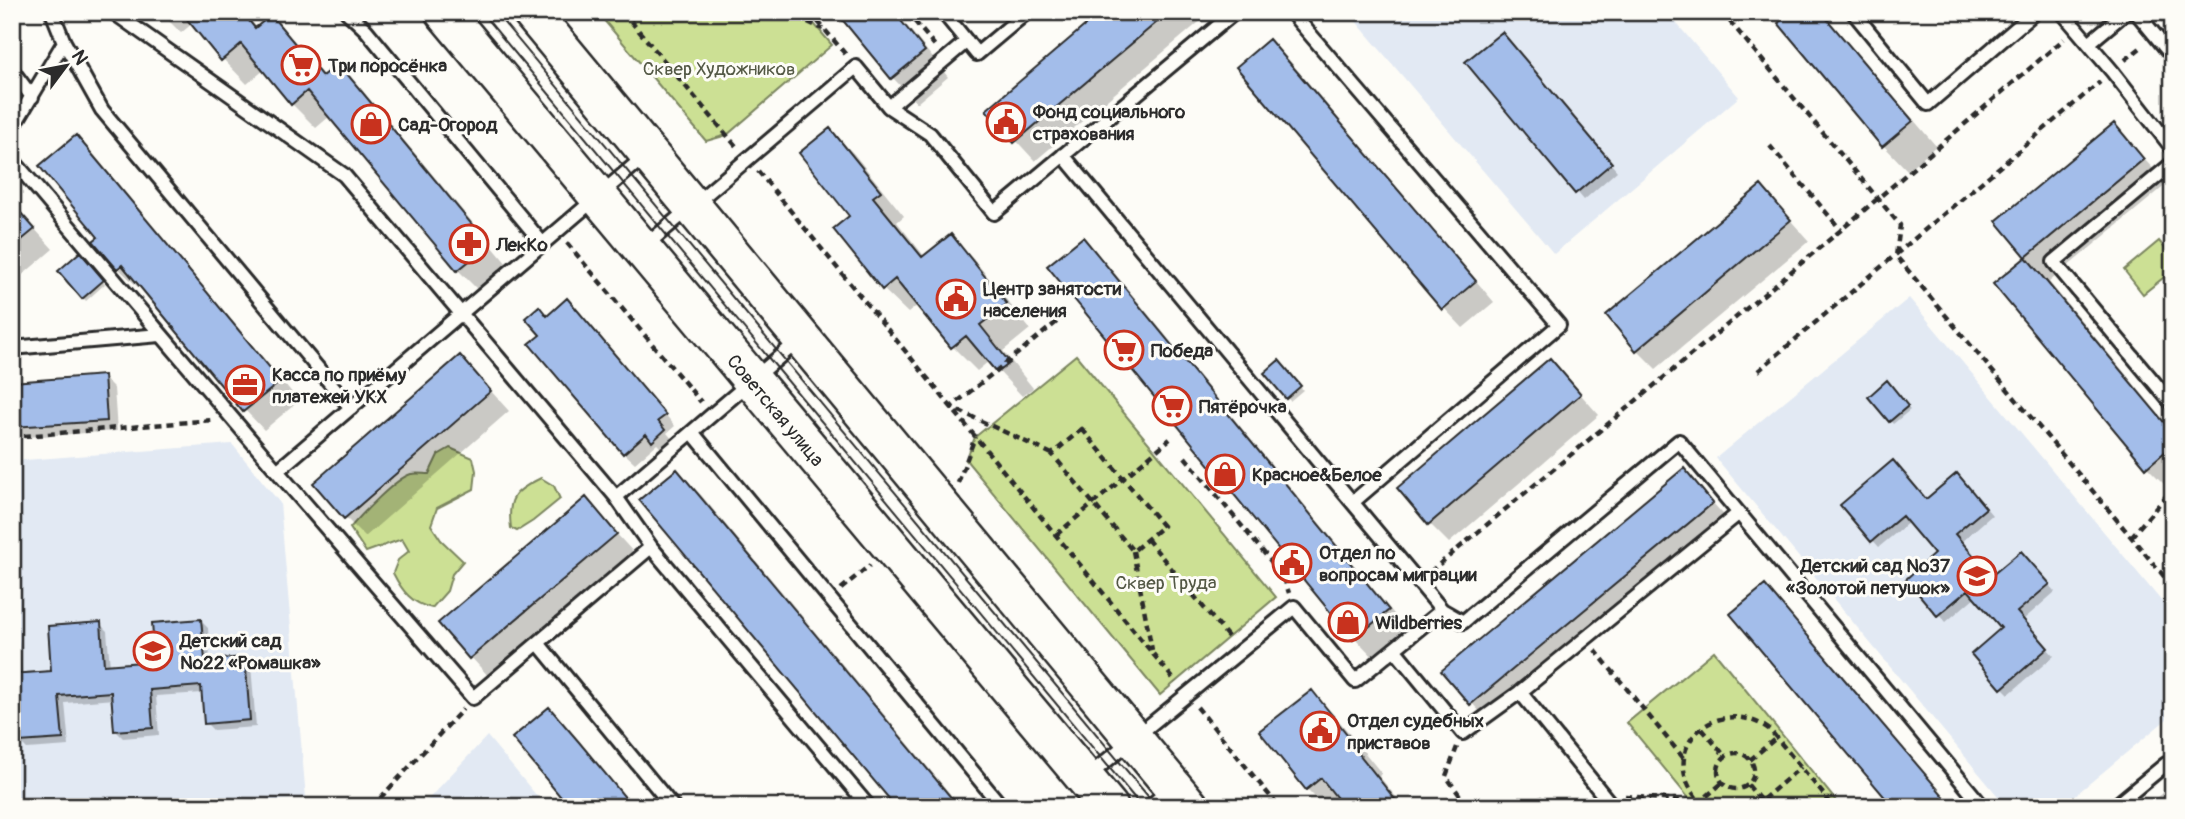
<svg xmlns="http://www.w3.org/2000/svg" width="2185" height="819" viewBox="0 0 2185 819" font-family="Pangolin,sans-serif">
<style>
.built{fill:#e2e9f3}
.green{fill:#cce094;stroke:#7c8660;stroke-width:2}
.shadow{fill:#0003}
.building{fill:#a3bdea;stroke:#2b2b2b;stroke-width:2}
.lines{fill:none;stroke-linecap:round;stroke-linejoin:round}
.lane-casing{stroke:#2b2b2b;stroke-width:18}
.secondary-casing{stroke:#2b2b2b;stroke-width:42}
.path{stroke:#2b2b2b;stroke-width:4.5;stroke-dasharray:7 5;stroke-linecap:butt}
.lane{stroke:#fdfcf7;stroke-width:12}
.secondary{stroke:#fdfcf7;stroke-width:37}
.tram{stroke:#2b2b2b;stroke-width:2}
.labels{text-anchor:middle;stroke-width:6;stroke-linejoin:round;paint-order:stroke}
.poi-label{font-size:19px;font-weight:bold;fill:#2b2b2b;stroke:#fdfcf7;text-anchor:start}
.park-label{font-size:19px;fill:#535845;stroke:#fdfcf7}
.street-label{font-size:19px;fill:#2b2b2b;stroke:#fdfcf7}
</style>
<rect width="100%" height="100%" fill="#fdfcf7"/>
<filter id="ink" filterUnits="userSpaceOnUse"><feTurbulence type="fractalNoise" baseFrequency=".0143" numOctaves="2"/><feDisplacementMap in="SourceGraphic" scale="14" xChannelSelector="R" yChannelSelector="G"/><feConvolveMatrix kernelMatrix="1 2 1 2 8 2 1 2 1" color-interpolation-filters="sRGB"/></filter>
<g filter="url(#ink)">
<path class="built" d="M1348,12h319l72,85 -185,157z
M1909,298l264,317v99l-112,93h-54l-291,-349z
M232,444l48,59 26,295 -111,9h-183v-346z
M487,736l59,71h-126h1z"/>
<path class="green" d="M597,12h207l28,33 -105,90 -21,6z
M2159,241l14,17v12l-30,24 -19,-24z
M1076,355l200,242 -116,98 -194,-235 9,-23z
M450,448l23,10 3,13 -2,18 -37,19 -6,17 10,15 22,21 -11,13 -5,17 -15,17c-20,-4 -30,-17 -39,-35l5,-13 11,-9 -7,-12 -36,13 -16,-24c11,-13 46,-50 61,-54 5,-1 13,0 18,0l9,-19z
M541,478l13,8 6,13 -27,22 -16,10 -6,-3c-4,-30 3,-37 30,-50z
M1714,651l127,156h-145l-69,-84z"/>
<path class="shadow" d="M160,12h84l13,16 13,-11 25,25 29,35 14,-12 24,25 150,180 -29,25 -25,-25 -128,-154 -14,12 -24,-24 -28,-34 -17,14 -24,-25 -30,-36 -12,10z
M838,12h58l52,65 -31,26 -24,-25z
M1104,12h107l-176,149 -47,-51z
M1821,12l115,134 -29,24 -24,-25z
M1269,41l20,19 205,242 -31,26 -19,-20z
M1509,41l108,130 -33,29 -117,-137z
M2113,125l54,59 -118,98 124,149 -2,60 -24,-24 -152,-182 33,-28 -30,-36z
M830,130l24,24 50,62 -7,6 28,35 26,-21 24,25 55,68 -27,22 30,37 -11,8 -33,-35 -12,10 -24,-24 -35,-42 -10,8 -25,-24 -31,-73z
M76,137l19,19 204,245 -35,29 -19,-20 -105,-125 -2,2 -20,-19 -18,-31z
M1761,187l48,54 -153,128 -19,-19z
M12,204l41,45 -41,35z
M1083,240l24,24 305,372 -33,27 -24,-25z
M80,255l25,29 -19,17 -26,-30z
M578,311l97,115 -8,7 8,9 -11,9 -7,-7 -22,19 -11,-10 -82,-118 5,-18z
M460,357l49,54 -144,126 -20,-20z
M1550,360l49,55 -150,128 -20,-20z
M1279,363l24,27 -13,11 -23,-27z
M103,377l11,11 3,43 -105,7v-55z
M1887,383l23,27 -17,14 -23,-27z
M676,471l25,24 260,312h-63z
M1684,471l47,52 -240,201 -48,-53z
M1964,482l28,33 -31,27 31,36 36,-18 27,32 -32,28 31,36 -45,38 -7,-7 1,-59 -27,-32 -30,26 -38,-43 29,-25 -28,-32 -30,25 -37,-41 85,-5z
M585,499l50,55 -145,124 -50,-55z
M1765,587l19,19 169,201h-58z
M201,621l7,7 2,33 34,-3 7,7 5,62 -43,3 -7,-7 -3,-30 -47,3 3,39 -36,3 -7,-7 -2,-32 -49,4 4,43 -42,3 -7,-7 -2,-33h-6v-75l7,7 3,34 31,-3 47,-48 7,7 3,36 47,-4z
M1312,692l24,25 46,57 -3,2 25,31h-58l-2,-3 -4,3h-15l-18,-18 -45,-57z
M549,709l19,19 66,79h-62z
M2173,784v23h-28z
M1541,795l12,12h-26z"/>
<path class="building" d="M181,12h61l13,16 16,-13 51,61 16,-13 151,182 -32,26 -150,-180 -16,14 -50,-61 -20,17z
M836,12h58l31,39 -34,28z
M1101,12h68l-155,131 -28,-33z
M1791,12h30l92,109 -31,26 -104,-124z
M1502,32l110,131 -37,31 -110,-132z
M1269,39l207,242 -34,29 -206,-243z
M2114,123l30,36 -118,98 -30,-36z
M830,128l51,63 -8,6 49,60 29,-23 56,70 -27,21 30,38 -13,10 -31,-37 -15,12 -56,-69 -13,11 -49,-61 16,-13 -50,-63z
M76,135l205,246 -38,31 -121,-147 -5,4 -24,-28 5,-4 -59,-71z
M1761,185l30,35 -155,131 -30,-36z
M12,203l23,26 -23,19z
M1083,237l306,373 -36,30 -306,-374z
M80,252l24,28 -22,19 -24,-28z
M2026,257l147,176v12l-27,23 -153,-184z
M567,298l99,117 -8,6 7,9 -13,12 -6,-8 -23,20 -94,-110 11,-9 -15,-17 14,-12 8,10z
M460,355l31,36 -147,128 -31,-36z
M1550,358l31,36 -153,131 -31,-37z
M1279,360l22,26 -15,13 -22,-26z
M104,375l3,46 -95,6v-45z
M1887,380l21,26 -19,16 -21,-25z
M1893,460l33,39 31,-26 29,35 -31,26 36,42 30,-25 29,33 -33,28 31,36 -47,41 -30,-35 30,-26 -33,-38 -31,26 -31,-37 28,-25 -32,-38 -31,26 -31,-37z
M1684,468l29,35 -243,202 -29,-34z
M677,469l72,86 210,252h-63l-257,-307z
M586,497l31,37 -148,125 -31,-36z
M1765,585l85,101 103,121h-60l-163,-193z
M201,619l4,41 40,-3 5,63 -46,4 -3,-38 -51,4 3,38 -39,3 -3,-39 -52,4 4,43 -44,3 -3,-40h-4v-28l39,-3 -3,-45 53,-4 3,43 51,-4 -3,-38z
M1312,690l46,58 -2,2 45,57h-57l-23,-29 -15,12 -47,-59z
M549,707l30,35 54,65h-64l-57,-69z"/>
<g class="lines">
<defs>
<path id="lane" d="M52,12l12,30 38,68 249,298
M113,12l231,163 272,322 35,50 218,260
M347,12l19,18 177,214
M943,12l34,42 50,-42
M1291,12l268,313 -206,177
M1853,12l75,92 107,-92
M2062,12l50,59 61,78
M2136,12l37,45
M2089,43l37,-31
M12,70l20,27
M889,107l41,27 64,79 241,-201
M12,129l52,-87
M1063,155l379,455 21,12 216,-181 304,366
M12,159l265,312 196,227 178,-151
M2173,163l-119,99 119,143
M645,246l211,-179 33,40 78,-66
M12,348l148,-13
M692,432l310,375
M277,471l368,-315
M616,497l182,-156
M538,643l135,164
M1394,649l69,84 57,-41
M1088,776l206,-169 61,74 87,-71
M1149,807l21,-18
M1613,807l-93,-115 219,-179
M2114,807l52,-43"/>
<path id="secondary" d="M444,12l665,795
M531,12l659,795"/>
</defs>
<use href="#lane" class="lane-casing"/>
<use href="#secondary" class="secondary-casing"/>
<path class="path" d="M623,12l113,134
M786,12l37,17
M810,12l37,44
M907,12l29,35
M1722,12l178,213 -4,31 277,331
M2125,60l18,-14
M1770,146l71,84
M758,171l418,511
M567,243l134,159
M1758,371l342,-289
M1082,429l81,97 -30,25 -81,-97z
M12,437l201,-17
M1052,454l-101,-47 117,-94
M1185,457l98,119 6,17
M958,483l17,-46
M1056,535l114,-96
M2131,537l42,-49
M1147,539l82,99
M1133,551l19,99
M1430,572l411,-342 223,-191
M841,589l29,-24
M1595,650l90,110
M1197,707l82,100
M1702,729l23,27
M1457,747l-11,29 22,31
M1718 771a18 18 0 1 1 36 0a18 18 0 1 1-36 0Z
M1750,760l26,-22
M1748,785l13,16
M1625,796l75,6 22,-19
M372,807l91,-98
M1704,807c-6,-7 -12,-14 -16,-23 -21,-48 37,-88 82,-54l64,77
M1754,807l47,-40"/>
<use href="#lane" class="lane"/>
<use href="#secondary" class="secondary"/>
<path class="tram" d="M481,12l661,795
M495,12l662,795"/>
</g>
</g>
<defs>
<symbol id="supermarket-ring" viewBox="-11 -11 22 22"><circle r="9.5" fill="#fdfcf7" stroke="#c8321e" stroke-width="1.5"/><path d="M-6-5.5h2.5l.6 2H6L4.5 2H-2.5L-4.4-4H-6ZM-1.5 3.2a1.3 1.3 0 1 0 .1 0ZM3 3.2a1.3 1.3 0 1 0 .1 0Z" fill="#c8321e"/></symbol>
<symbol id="civic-ring" viewBox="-11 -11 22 22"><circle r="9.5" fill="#fdfcf7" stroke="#c8321e" stroke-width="1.5"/><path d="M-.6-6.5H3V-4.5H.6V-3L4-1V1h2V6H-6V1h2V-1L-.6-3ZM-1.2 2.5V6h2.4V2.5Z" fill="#c8321e"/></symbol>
<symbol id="shop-ring" viewBox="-11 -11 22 22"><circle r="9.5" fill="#fdfcf7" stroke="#c8321e" stroke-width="1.5"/><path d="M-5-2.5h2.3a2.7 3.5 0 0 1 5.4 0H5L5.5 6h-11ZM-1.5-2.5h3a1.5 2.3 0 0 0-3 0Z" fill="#c8321e"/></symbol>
<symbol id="pharmacy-ring" viewBox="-11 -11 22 22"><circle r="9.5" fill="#fdfcf7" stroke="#c8321e" stroke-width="1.5"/><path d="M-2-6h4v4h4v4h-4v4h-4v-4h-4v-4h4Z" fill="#c8321e"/></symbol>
<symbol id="office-ring" viewBox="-11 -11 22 22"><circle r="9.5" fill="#fdfcf7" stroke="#c8321e" stroke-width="1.5"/><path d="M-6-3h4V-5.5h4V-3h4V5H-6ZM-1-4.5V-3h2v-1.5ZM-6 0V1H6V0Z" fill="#c8321e"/></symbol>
<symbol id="school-ring" viewBox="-11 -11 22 22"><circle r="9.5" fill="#fdfcf7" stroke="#c8321e" stroke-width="1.5"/><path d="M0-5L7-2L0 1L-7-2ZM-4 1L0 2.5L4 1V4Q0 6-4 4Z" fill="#c8321e"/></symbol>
</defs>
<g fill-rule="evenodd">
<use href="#supermarket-ring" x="279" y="43" width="44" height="44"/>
<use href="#civic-ring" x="984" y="100" width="44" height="44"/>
<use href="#shop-ring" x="349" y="102" width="44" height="44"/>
<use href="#pharmacy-ring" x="447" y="222" width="44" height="44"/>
<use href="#civic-ring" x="934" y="277" width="44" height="44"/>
<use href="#supermarket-ring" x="1102" y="328" width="44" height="44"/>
<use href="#office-ring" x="223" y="363" width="44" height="44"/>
<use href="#supermarket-ring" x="1150" y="384" width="44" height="44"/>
<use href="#shop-ring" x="1203" y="452" width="44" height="44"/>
<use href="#civic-ring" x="1270" y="541" width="44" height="44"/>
<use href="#school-ring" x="1955" y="554" width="44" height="44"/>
<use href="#shop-ring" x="1326" y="600" width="44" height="44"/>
<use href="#school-ring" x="131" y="629" width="44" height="44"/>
<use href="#civic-ring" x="1298" y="709" width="44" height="44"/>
</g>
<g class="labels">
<g class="poi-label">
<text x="328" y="72">Три поросёнка</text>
<text x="1033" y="118">Фонд социального<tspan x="1033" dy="22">страхования</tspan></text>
<text x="398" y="131">Сад-Огород</text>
<text x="496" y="251">ЛекКо</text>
<text x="983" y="295">Центр занятости<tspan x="983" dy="22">населения</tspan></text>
<text x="1151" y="357">Победа</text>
<text x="272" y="381">Касса по приёму<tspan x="272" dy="22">платежей УКХ</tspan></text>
<text x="1199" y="413">Пятёрочка</text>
<text x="1252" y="481">Красное&amp;Белое</text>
<text x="1319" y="559">Отдел по<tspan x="1319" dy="22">вопросам миграции</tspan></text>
<text x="1950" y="572" text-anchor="end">Детский сад №37<tspan x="1950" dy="22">«Золотой петушок»</tspan></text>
<text x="1375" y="629">Wildberries</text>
<text x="180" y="647">Детский сад<tspan x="180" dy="22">№22 «Ромашка»</tspan></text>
<text x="1347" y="727">Отдел судебных<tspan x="1347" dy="22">приставов</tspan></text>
</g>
<g class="park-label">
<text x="719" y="75">Сквер Художников</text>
<text x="1166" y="589">Сквер Труда</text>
</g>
<g class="street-label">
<text transform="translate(776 410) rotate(50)" y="7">Советская улица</text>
</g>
</g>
<rect width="2185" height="819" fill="none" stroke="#fdfcf7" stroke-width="42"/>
<rect x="21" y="21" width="2143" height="777" fill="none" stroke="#2b2b2b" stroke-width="2.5" filter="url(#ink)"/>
<g transform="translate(66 66) rotate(58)" stroke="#fdfcf7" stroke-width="5" paint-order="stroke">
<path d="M0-5L12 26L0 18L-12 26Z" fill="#2b2b2b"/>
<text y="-10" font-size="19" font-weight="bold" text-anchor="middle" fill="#2b2b2b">N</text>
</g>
</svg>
